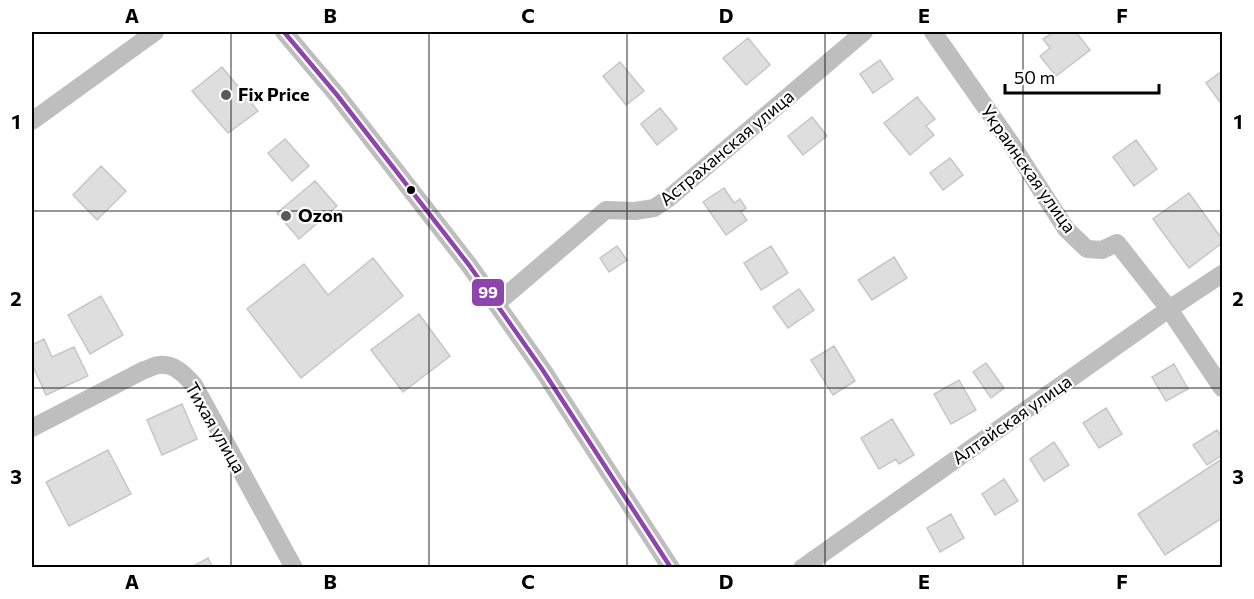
<svg xmlns="http://www.w3.org/2000/svg" width="1254" height="599" viewBox="0 0 1254 599" font-family="Commissioner,sans-serif">
<style>
.building{fill:#dedede;stroke:#c6c6c6;stroke-width:1.5}
.lines{fill:none;stroke-linecap:round;stroke-linejoin:round}
.street{stroke:#bebebe;stroke-width:18}
.bus-1-casing{stroke:#fff;stroke-width:9}
.bus-1{stroke:#8e44ad;stroke-width:4.5}
.grid{fill:none;stroke:#000;stroke-width:1.5;stroke-opacity:0.55}
.poi-dot{fill:#595959;stroke:#fff;stroke-width:2}
.bus-dot{fill:#000;stroke:#fff;stroke-width:2}
.labels{text-anchor:middle;stroke-width:4.5;stroke-linejoin:round;paint-order:stroke}
.poi-label{font-size:18px;font-weight:bold;fill:#000;stroke:#fff;text-anchor:start}
.street-label{font-size:18px;fill:#000;stroke:#fff}
.line-badge{stroke:#fff;stroke-width:2}
.badge-label{font-size:16px;text-anchor:middle;font-weight:bold;fill:#fff}
.neatline{fill:none;stroke:#000;stroke-width:2}
.grid-label{font-size:20px;text-anchor:middle;font-weight:bold;fill:#000}
</style>
<rect width="100%" height="100%" fill="#fff"/>
<path class="building" d="M1054,32h22l14,18 -34,26 -16,-20 10,-8 -7,-9z
M748,38l22,27 -24,20 -23,-27z
M880,60l13,19 -20,14 -13,-19z
M620,62l24,29 -18,14 -23,-29z
M222,67l36,44 -30,22 -36,-42z
M1222,71v34l-16,-22z
M917,97l18,22 -9,7 8,9 -24,20 -26,-32z
M660,108l17,21 -20,16 -16,-21z
M812,117l15,19 -24,19 -15,-19z
M285,139l24,27 -17,15 -24,-28z
M1136,140l21,29 -23,17 -21,-29z
M950,158l13,17 -20,15 -13,-17z
M101,166l25,25 -29,29 -24,-25z
M315,181l22,25 -38,33 -22,-26z
M724,188l10,15 6,-4 6,9 -5,4 6,8 -21,15 -23,-33z
M1189,193l33,46v4l-33,25 -36,-49z
M617,246l10,14 -18,12 -9,-14z
M771,246l17,27 -27,17 -17,-27z
M894,257l13,21 -35,22 -14,-20z
M373,258l30,38 -102,82 -54,-69 57,-45 24,31z
M799,289l15,21 -26,18 -15,-21z
M101,296l22,39 -33,19 -22,-39z
M419,314l31,42 -47,36 -32,-42z
M44,339l8,18 22,-10 14,29 -42,19 -14,-31v-19z
M834,346l21,35 -22,14 -22,-35z
M986,363l18,25 -13,10 -18,-26z
M1174,364l14,25 -22,12 -14,-24z
M959,380l17,30 -25,14 -17,-30z
M182,404l15,35 -35,16 -15,-35z
M1106,408l16,26 -23,14 -16,-25z
M892,419l22,36 -15,9 -3,-5 -17,10 -18,-31z
M1217,430l5,7v18l-15,10 -14,-20z
M1054,442l15,23 -25,16 -14,-22z
M108,450l23,44 -62,32 -23,-44z
M1222,459v59l-57,37 -27,-41z
M1004,479l14,22 -23,14 -13,-21z
M951,514l13,24 -24,14 -13,-24z
M208,558l5,10h-23z"/>
<g class="lines">
<path class="street" d="M284,32l53,63 132,170 73,104 129,199
M933,32l79,113 54,84 21,20 15,1 15,-7 52,66 53,79
M32,121l123,-89
M496,304l110,-94 29,1 19,-3 15,-10 195,-166
M32,428l112,-58c5,-1 10,-5 15,-5 15,-2 26,10 35,20l100,183
M802,568l367,-259 53,-35"/>
<defs>
<path id="bus-1" d="M284,32l53,63 132,170 73,104 129,199"/>
</defs>
<use href="#bus-1" class="bus-1-casing"/>
<use href="#bus-1" class="bus-1"/>
</g>
<path class="grid" d="M231,32v536M429,32v536M627,32v536M825,32v536M1023,32v536M32,211h1190M32,388h1190"/>
<g class="poi-dot">
<circle cx="226" cy="95" r="6"/>
<circle cx="286" cy="216" r="6"/>
</g>
<circle class="bus-dot" cx="411" cy="190" r="5"/>
<g class="labels">
<g class="poi-label">
<text x="238" y="101">Fix Price</text>
<text x="298" y="222">Ozon</text>
</g>
<g class="street-label">
<text transform="translate(727 148) rotate(-40)" y="6">Астраханская улица</text>
<text transform="translate(1028 169) rotate(55)" y="6">Украинская улица</text>
<text transform="translate(1012 420) rotate(-35)" y="6">Алтайская улица</text>
<text transform="translate(215 428) rotate(60)" y="6">Тихая улица</text>
</g>
</g>
<rect class="line-badge" x="471" y="278" width="34" height="29" rx="6" fill="#8e44ad"/>
<g class="badge-label">
<text x="488" y="298">99</text>
</g>
<rect width="1254" height="599" fill="none" stroke="#ffffff" stroke-width="66"/>
<path d="M1005 84v9h154v-9" fill="none" stroke="#000000" stroke-width="3"/>
<text x="1014" y="84" font-size="18" fill="#000000" stroke="#ffffff" stroke-width="4.5" paint-order="stroke">50 m</text>
<rect x="33" y="33" width="1188" height="533" class="neatline"/>
<g class="grid-label">
<text x="132" y="23">A</text>
<text x="330" y="23">B</text>
<text x="528" y="23">C</text>
<text x="726" y="23">D</text>
<text x="924" y="23">E</text>
<text x="1122" y="23">F</text>
<text x="16" y="129">1</text>
<text x="1238" y="129">1</text>
<text x="16" y="306">2</text>
<text x="1238" y="306">2</text>
<text x="16" y="484">3</text>
<text x="1238" y="484">3</text>
<text x="132" y="589">A</text>
<text x="330" y="589">B</text>
<text x="528" y="589">C</text>
<text x="726" y="589">D</text>
<text x="924" y="589">E</text>
<text x="1122" y="589">F</text>
</g>
</svg>
